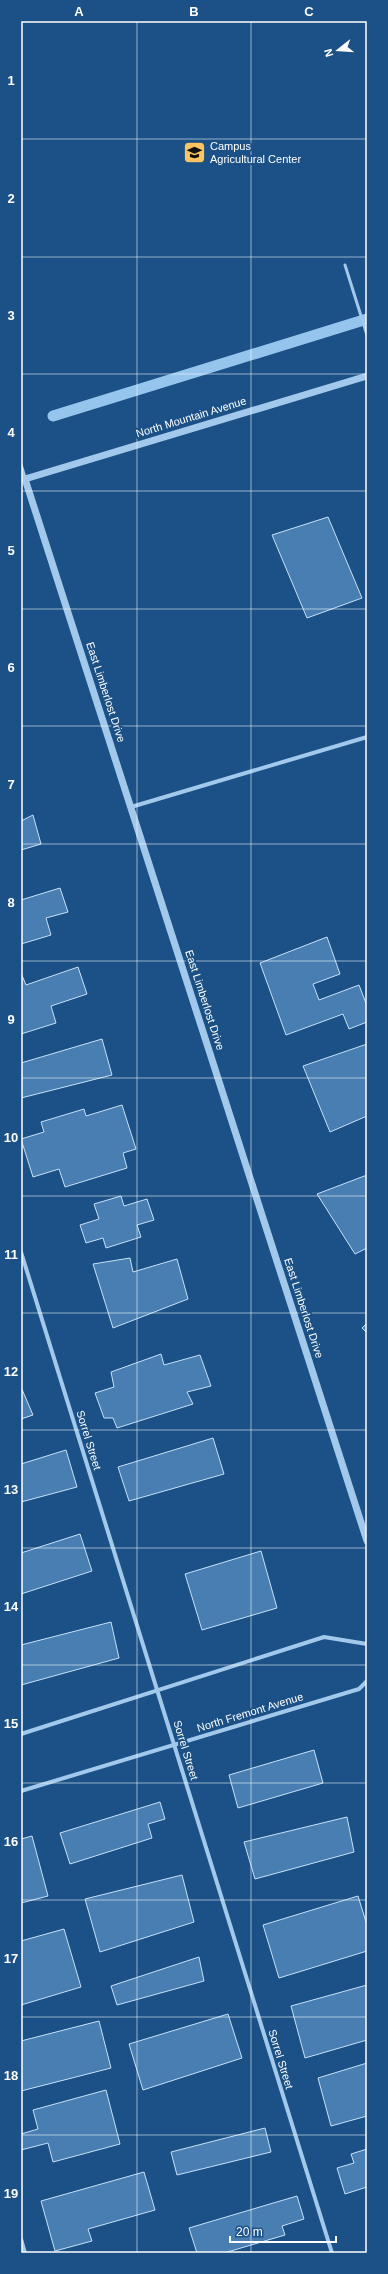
<svg xmlns="http://www.w3.org/2000/svg" width="388" height="2274" viewBox="0 0 388 2274" font-family="Helvetica,sans-serif">
<style>
.lines{fill:none;stroke-linecap:round;stroke-linejoin:round}
.stream{stroke:#95c4ed;stroke-width:11}
.building{fill:#487eb1;stroke:#c7e1f8}
.service{stroke:#a2c8eb;stroke-width:3}
.minor{stroke:#a2c8eb;stroke-width:4}
.tertiary{stroke:#a2c8eb;stroke-width:7}
.grid{fill:none;stroke:#fff;stroke-width:1;stroke-opacity:0.55}
.labels{text-anchor:middle;stroke-width:4;stroke-linejoin:round;paint-order:stroke}
.poi-label{font-size:11px;fill:#fff;stroke:#1b5186;text-anchor:start}
.street-label{font-size:11px;fill:#fff;stroke:#1b5186}
.neatline{fill:none;stroke:#fff;stroke-width:1.5}
.grid-label{font-size:13px;text-anchor:middle;font-weight:bold;fill:#fff}
</style>
<rect width="100%" height="100%" fill="#1b5186"/>
<g class="lines">
<path class="stream" d="M53,416l314,-97"/>
</g>
<path class="building" d="M328,517l34,81 -55,20 -35,-83z
M33,815l8,29 -20,6v-29z
M60,888l8,24 -22,6 5,17 -30,9v-44z
M327,937l13,37 -27,10 6,16 40,-15 8,21v16l-18,7 -6,-15 -57,21 -26,-72z
M78,967l9,27 -36,12 5,17 -35,11v-61l5,12z
M102,1039l10,36 -91,23v-35z
M367,1044v72l-37,16 -27,-66z
M122,1105l14,44 -13,4 4,15 -62,19 -6,-18 -26,8 -12,-38 23,-7 -3,-10 43,-13 2,7z
M367,1175v73l-12,6 -38,-60z
M121,1196l3,10 23,-7 7,21 -17,5 4,12 -35,11 -3,-10 -17,5 -6,-18 19,-6 -5,-15z
M130,1258l3,14 44,-13 11,40 -75,29 -20,-64z
M367,1323v10l-5,-5z
M161,1354l3,11 36,-10 11,31 -24,6 6,12 -76,24 -4,-10h-9l-9,-25 19,-6 -3,-15z
M21,1387l12,28 -12,4z
M213,1438l11,36 -95,27 -11,-34z
M66,1450l11,37 -56,15v-38z
M80,1534l12,37 -71,23v-41z
M261,1551l16,57 -75,22 -17,-56z
M111,1622l8,36 -98,27v-40z
M314,1750l9,33 -85,25 -9,-33z
M160,1802l5,17 -17,5 4,14 -82,26 -10,-31z
M347,1817l7,35 -99,27 -11,-37z
M32,1836l16,60 -27,7v-64z
M182,1875l12,47 -94,30 -15,-53z
M358,1896l9,29v26l-88,27 -16,-53z
M64,1929l17,58 -60,18v-64z
M199,1957l5,24 -87,24 -6,-19z
M367,1985v55l-62,18 -14,-52z
M228,2014l14,44 -99,32 -14,-46z
M99,2021l12,47 -90,23v-50z
M367,2063v53l-36,10 -13,-48z
M106,2090l14,54 -67,18 -5,-19 -27,7v-16l17,-5 -5,-19z
M265,2128l6,24 -94,23 -6,-23z
M367,2149v38l-22,7 -8,-26 17,-5 -3,-9z
M144,2172l11,38 -67,19 4,12 -37,10 -14,-50z
M297,2196l7,23 -22,7 3,9 -61,18h-27l-8,-25z"/>
<g class="lines">
<path class="service" d="M345,265l22,70"/>
<path class="minor" d="M21,466l4,13 -4,1
M131,807l236,-70
M21,1252l311,1001
M21,1734l303,-97 43,7
M21,1791l338,-102 8,-8
M21,2239l4,14"/>
<path class="tertiary" d="M367,376l-342,103 342,1062"/>
</g>
<path class="grid" d="M137,21v2232M251,21v2232M21,139h346M21,257h346M21,374h346M21,491h346M21,609h346M21,726h346M21,844h346M21,961h346M21,1078h346M21,1196h346M21,1313h346M21,1430h346M21,1548h346M21,1665h346M21,1783h346M21,1900h346M21,2017h346M21,2135h346"/>
<defs>
<symbol id="university-square" viewBox="-11 -11 22 22"><rect x="-9" y="-9" width="18" height="18" rx="4" fill="#fdc45f" stroke="#1b5186"/><path d="M0-5L7-2L0 1L-7-2ZM-4 1L0 2.5L4 1V4Q0 6-4 4Z" fill="#111"/></symbol>
</defs>
<g fill-rule="evenodd">
<use href="#university-square" x="182" y="140" width="25" height="25"/>
</g>
<g class="labels">
<g class="poi-label">
<text x="210" y="150">Campus<tspan x="210" dy="13">Agricultural Center</tspan></text>
</g>
<g class="street-label">
<text transform="translate(191 417) rotate(-17)" y="4">North Mountain Avenue</text>
<text transform="translate(106 692) rotate(72)" y="4">East Limberlost Drive</text>
<text transform="translate(205 1000) rotate(72)" y="4">East Limberlost Drive</text>
<text transform="translate(304 1308) rotate(72)" y="4">East Limberlost Drive</text>
<text transform="translate(89 1440) rotate(73)" y="4">Sorrel Street</text>
<text transform="translate(250 1712) rotate(-17)" y="4">North Fremont Avenue</text>
<text transform="translate(186 1750) rotate(73)" y="4">Sorrel Street</text>
<text transform="translate(281 2059) rotate(73)" y="4">Sorrel Street</text>
</g>
</g>
<rect width="388" height="2274" fill="none" stroke="#1b5186" stroke-width="44"/>
<g transform="translate(338 50) rotate(253)" stroke="#1b5186" stroke-width="3" paint-order="stroke">
<path d="M0-3L7 15L0 10L-7 15Z" fill="#ffffff"/>
<text y="-6" font-size="11" font-weight="bold" text-anchor="middle" fill="#ffffff">N</text>
</g>
<path d="M230 2236v6h106v-6" fill="none" stroke="#ffffff" stroke-width="2"/>
<text x="236" y="2236" font-size="12" fill="#ffffff" stroke="#1b5186" stroke-width="3" paint-order="stroke">20 m</text>
<rect x="22" y="22" width="344" height="2230" class="neatline"/>
<g class="grid-label">
<text x="79" y="16">A</text>
<text x="194" y="16">B</text>
<text x="309" y="16">C</text>
<text x="11" y="85">1</text>
<text x="11" y="203">2</text>
<text x="11" y="320">3</text>
<text x="11" y="437">4</text>
<text x="11" y="555">5</text>
<text x="11" y="672">6</text>
<text x="11" y="789">7</text>
<text x="11" y="907">8</text>
<text x="11" y="1024">9</text>
<text x="11" y="1142">10</text>
<text x="11" y="1259">11</text>
<text x="11" y="1376">12</text>
<text x="11" y="1494">13</text>
<text x="11" y="1611">14</text>
<text x="11" y="1728">15</text>
<text x="11" y="1846">16</text>
<text x="11" y="1963">17</text>
<text x="11" y="2080">18</text>
<text x="11" y="2198">19</text>
</g>
</svg>
